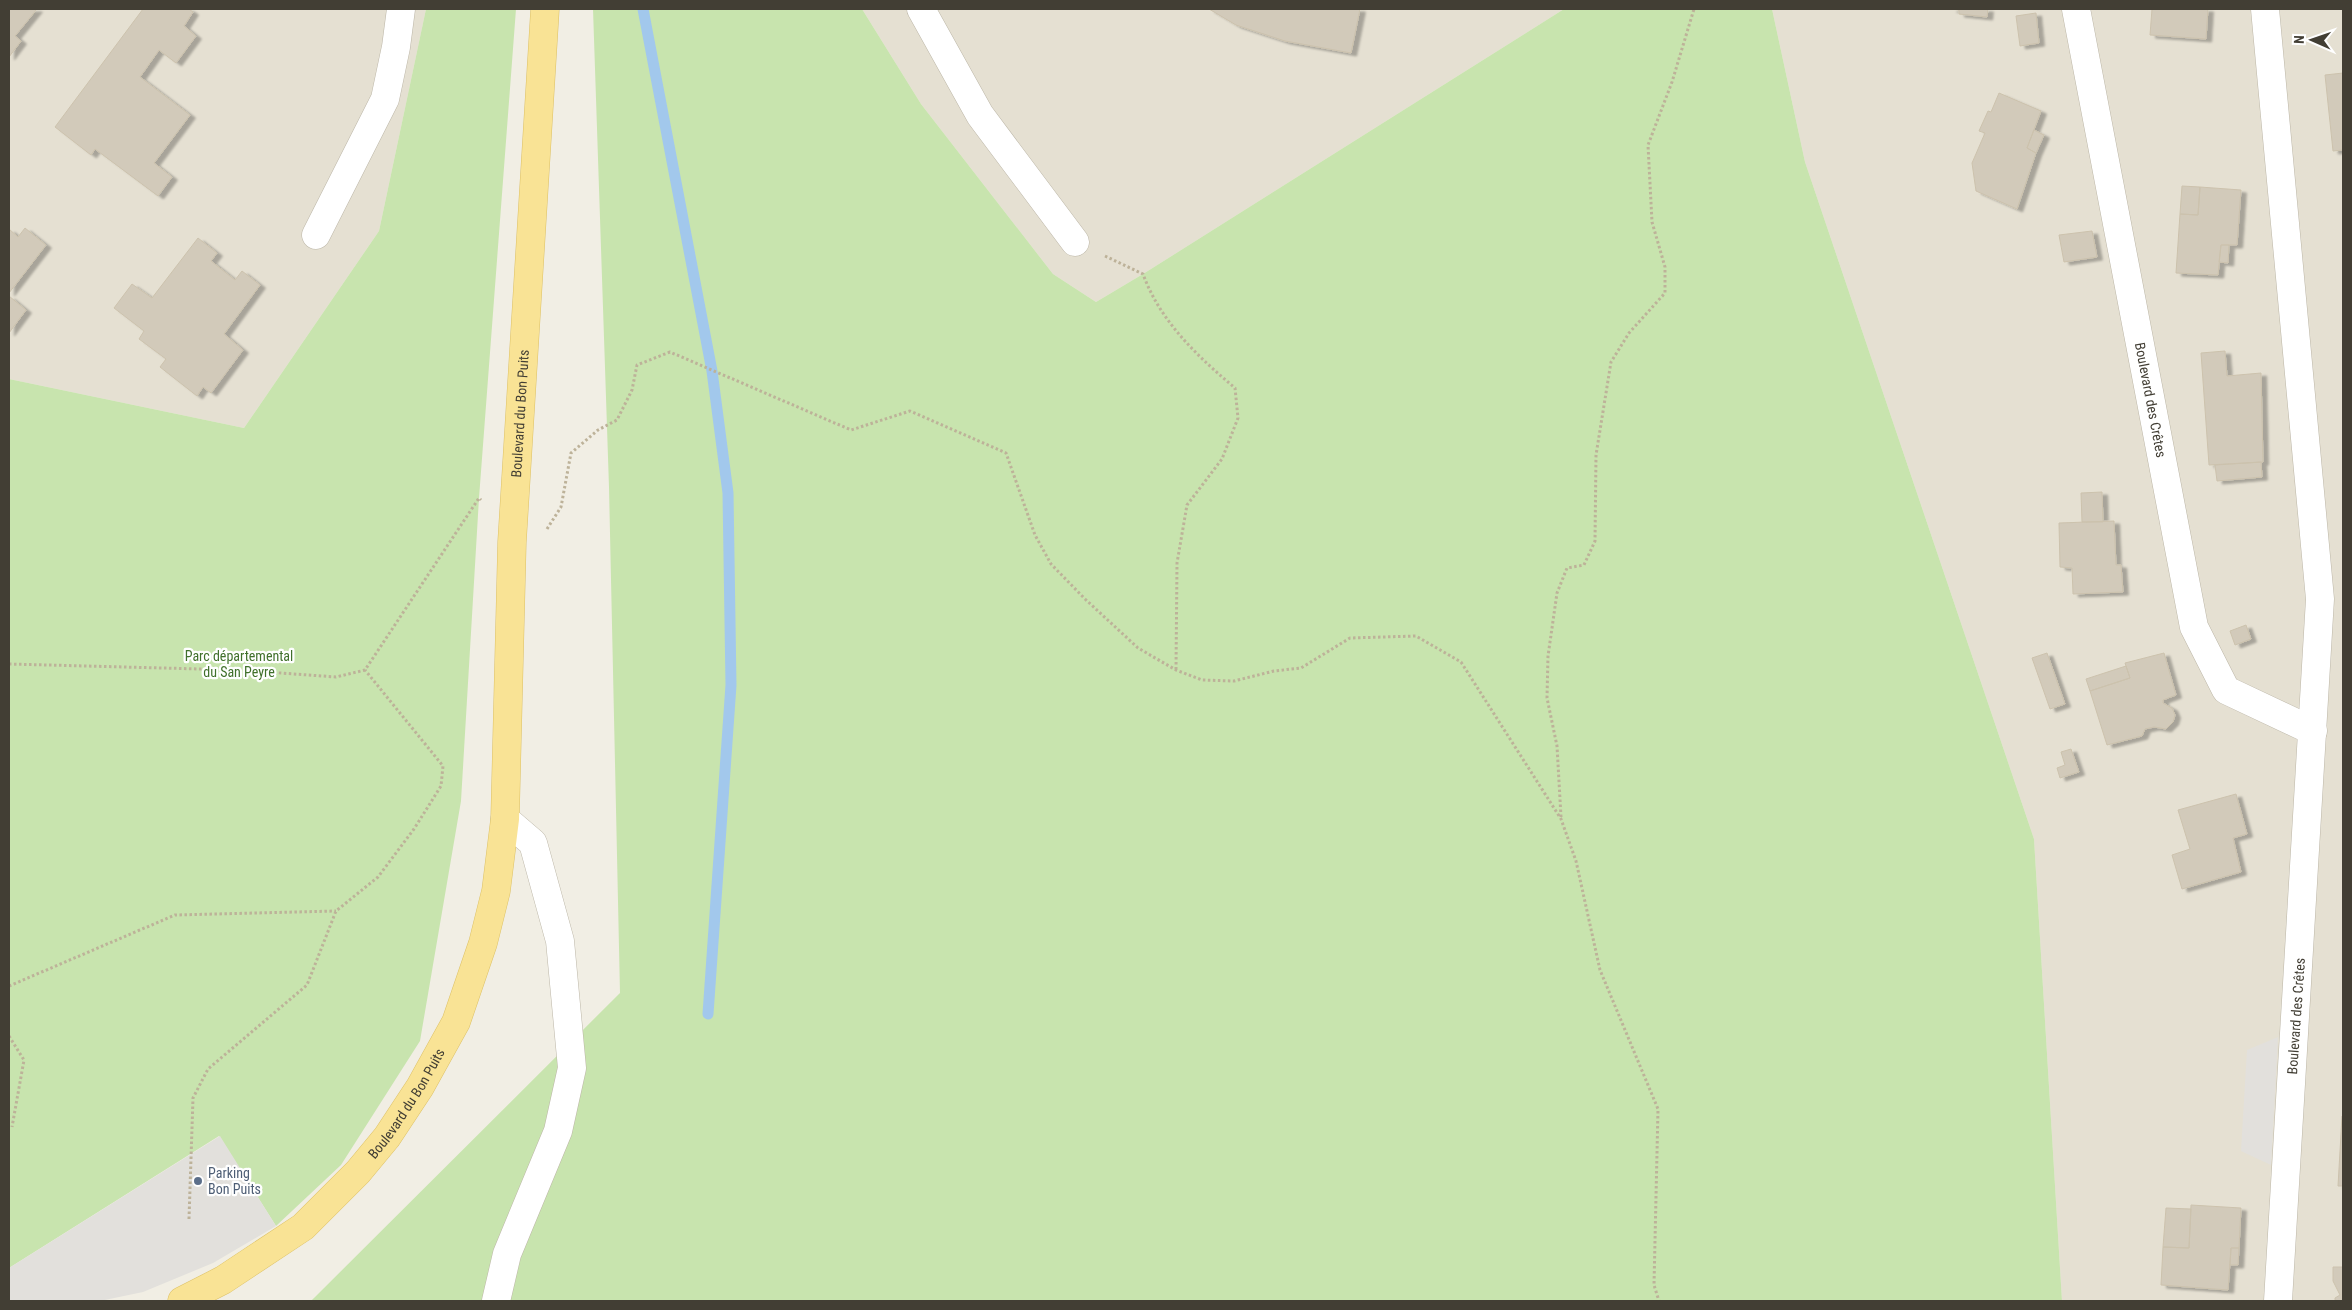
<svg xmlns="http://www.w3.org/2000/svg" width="2352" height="1310" viewBox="0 0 2352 1310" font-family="'Roboto Condensed',sans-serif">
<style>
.residential{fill:#e5e0d2}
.green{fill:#c8e4ae}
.parking{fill:#e2e0dc}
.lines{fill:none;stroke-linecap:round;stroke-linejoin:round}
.stream{stroke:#a2c8ec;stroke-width:11}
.building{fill:#d2caba;stroke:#ccc2ad;filter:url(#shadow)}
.minor-casing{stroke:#bcb6a7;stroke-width:29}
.major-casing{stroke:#ddc166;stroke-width:29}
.path{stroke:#bdb299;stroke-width:3;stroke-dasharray:2.5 2.5;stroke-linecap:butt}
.minor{stroke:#fff;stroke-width:28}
.major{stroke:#f9e395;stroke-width:28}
.service-dot{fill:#5c6f8a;stroke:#fff;stroke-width:2}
.labels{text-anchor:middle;stroke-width:4.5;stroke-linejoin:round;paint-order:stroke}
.street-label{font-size:14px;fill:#423e34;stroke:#fff}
.park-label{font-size:14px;fill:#40702b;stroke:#fff}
.service-label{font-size:14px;fill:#4e5e75;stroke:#fff;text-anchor:start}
</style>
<defs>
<filter id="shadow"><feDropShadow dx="5.5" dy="3" stdDeviation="1" flood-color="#0004"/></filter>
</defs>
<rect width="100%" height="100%" fill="#f1eee4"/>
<path class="residential" d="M9,9h417l-47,222 -135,197 -235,-49z
M862,9h702l-421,265 -47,28 -43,-28 -132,-170z
M1772,9h571v1292h-281l-28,-462 -229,-677z"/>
<path class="green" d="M426,9h90l-37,489 -18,303 -41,240 -79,124 -65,61 -57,-90 -210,132v-889l235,49 135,-197z
M593,9h269l59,95 132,170 43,28 47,-28 421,-265h208l33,153 229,677 28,462h-1751l309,-308 -11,-506z"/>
<path class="parking" d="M2278,1037l-7,128 -30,-14 6,-101z
M220,1136l56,90 -63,37 -70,29 -43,9h-91v-33z"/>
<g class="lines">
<path class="stream" d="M643,9l69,362 16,122 3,192 -23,329"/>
</g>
<path class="building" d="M9,9h28l-22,27 6,5 -12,16z
M143,9h46l4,3 -9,14 12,10 -20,27 -17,-13 -19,27 50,38 -36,48 18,14 -14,19 -63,-47 -4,6 -36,-28z
M1209,9h151l-9,44 -66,-12 -49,-16z
M1951,9h37l-1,8 -28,-3v-4z
M2152,9h56l-2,30 -56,-4z
M2036,13l3,30 -19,3 -4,-30z
M2343,73v77l-10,1 -8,-76z
M1999,93l42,18 -14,37 9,5 -19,56 -41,-18 -4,-28 13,-30 -6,-2 9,-20 3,1z
M2034,130l10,5 -8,18 -9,-5z
M2182,186l18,1 -2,28 -18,-1z
M2200,187l41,3 -4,55h-16l-3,30 -42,-2 4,-59 18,1z
M25,228l21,17 -37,48v-64l9,8z
M2092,231l5,26 -33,5 -5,-27z
M198,238l19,15 -6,8 24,19 7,-9 18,14 -36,49 19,16 -32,43 -8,-6 -6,9 -37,-29 6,-8 -27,-20 5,-8 -30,-23 18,-24 20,14z
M2221,245h8l-1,18 -9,-1z
M9,296l17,14 -17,23z
M2225,351l2,25 34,-3 2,89 -54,3 -8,-112z
M2261,462l1,15 -45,4 -2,-16z
M2102,492l1,30h-21l-1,-29z
M2114,521l2,44h5l2,27 -50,2 -1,-26 -12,-1 -1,-44z
M2246,625l5,14 -16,6 -5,-14z
M2047,653l18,51 -15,5 -18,-51z
M2164,653l12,42 -13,5v3l9,5 3,7 -2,7 -7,7 -12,-2 -9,2 -3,7 -35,9 -17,-54 40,-13 -5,-15z
M2126,666l4,12 -40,13 -4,-12z
M2071,749l8,23 -19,6 -3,-10 8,-3 -4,-13z
M2236,794l11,40 -14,4 8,34 -59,17 -10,-34 18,-6 -12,-39z
M2342,1116h1v70h-5z
M2191,1205l50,3 -2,40h-8l-3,42 -67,-5 2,-38 26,1z
M2166,1208l25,1 -2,39 -26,-1z
M2231,1248h8l-1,17h-8z
M2333,1267h10v34h-8v-3l5,-3 -7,-14z"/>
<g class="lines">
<defs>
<g id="minor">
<path d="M921,9l59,106 95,127"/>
<path id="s1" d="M2076,9l118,618 32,63 87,41"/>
<path d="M2265,9l55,590 -42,702"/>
<path d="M316,235l69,-136 11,-52 5,-38"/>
<path d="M496,1301l11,-47 51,-123 14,-63 -12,-127 -27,-98 -28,-24"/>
</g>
<g id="major">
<path id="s2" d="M182,1301l41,-21 80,-53 55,-55 29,-35 33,-50 36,-65 27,-79 13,-52 9,-72 7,-277 33,-533"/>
</g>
</defs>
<use href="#minor" class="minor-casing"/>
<use href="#major" class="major-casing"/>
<path class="path" d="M1105,256l38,18c17,47 54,82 92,114l3,30 -16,41 -35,46 -10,58 -1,107
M547,529l14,-22 10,-54 27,-23 19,-10 15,-30 5,-25 33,-13 181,78 59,-19 96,42 29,82 16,29 34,35 53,49 38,22 26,10 32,1 40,-10 27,-3 49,-30 66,-2 45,26 100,157 15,42 24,109 58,139 -4,176 5,16
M9,664l230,6 97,7 29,-7 114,-172 2,2
M1561,817l-4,-71 -10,-48 1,-42 9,-63 10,-25 17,-3 11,-24 1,-86 15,-93 18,-29 36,-40v-26l-13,-45 -4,-77 24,-63 22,-73
M9,986l166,-71 161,-4
M9,1036l15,24 -12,67
M189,1219l4,-121 15,-29 99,-84 29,-74 42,-34 36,-48 27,-43 2,-20 -78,-96"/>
<use href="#minor" class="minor"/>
<use href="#major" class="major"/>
</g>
<circle class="service-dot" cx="198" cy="1181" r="5"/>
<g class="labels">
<g class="street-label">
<text dy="5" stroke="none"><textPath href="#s1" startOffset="398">Boulevard des Crêtes</textPath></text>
<text dy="5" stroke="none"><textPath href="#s2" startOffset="1015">Boulevard du Bon Puits</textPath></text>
<text transform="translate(2296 1016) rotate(-86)" y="5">Boulevard des Crêtes</text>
<text dy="5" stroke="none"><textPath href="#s2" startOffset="304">Boulevard du Bon Puits</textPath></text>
</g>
<g class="park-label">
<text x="239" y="661">Parc départemental<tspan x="239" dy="16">du San Peyre</tspan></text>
</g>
<g class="service-label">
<text x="208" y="1178">Parking<tspan x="208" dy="16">Bon Puits</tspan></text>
</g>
</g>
<rect width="2352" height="1310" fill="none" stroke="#423e34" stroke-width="20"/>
<g transform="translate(2312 40) rotate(272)" stroke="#ffffff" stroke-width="4" paint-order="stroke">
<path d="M0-4L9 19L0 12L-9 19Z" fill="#423e34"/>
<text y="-8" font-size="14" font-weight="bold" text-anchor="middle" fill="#423e34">N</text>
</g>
</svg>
